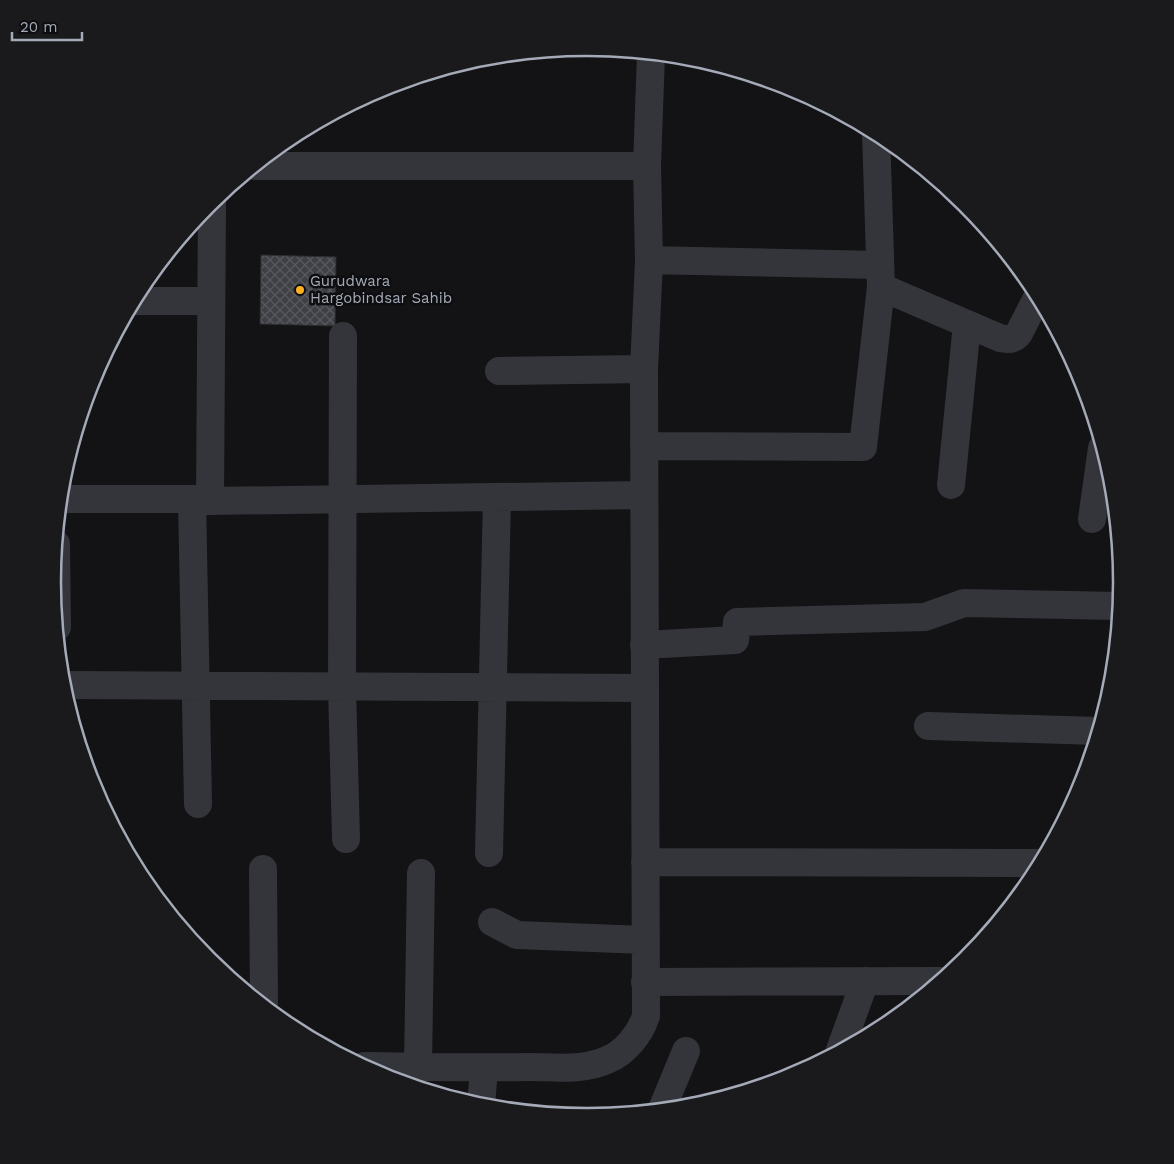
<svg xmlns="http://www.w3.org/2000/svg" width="1174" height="1164" viewBox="0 0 1174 1164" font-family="'Work Sans',sans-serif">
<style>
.building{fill:url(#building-cross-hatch);stroke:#2d2d32}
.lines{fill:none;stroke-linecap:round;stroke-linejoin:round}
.minor{stroke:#34353b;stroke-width:28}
.poi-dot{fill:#feb023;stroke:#0e0e10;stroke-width:2}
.labels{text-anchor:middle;stroke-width:5;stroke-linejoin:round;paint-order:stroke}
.poi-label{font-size:15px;fill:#a4aab7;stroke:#0e0e10;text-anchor:start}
.rim{fill:none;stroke:#a4aab7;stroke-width:2.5}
</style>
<defs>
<pattern id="building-cross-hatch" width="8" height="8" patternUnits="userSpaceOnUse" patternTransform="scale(1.25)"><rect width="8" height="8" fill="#3f4045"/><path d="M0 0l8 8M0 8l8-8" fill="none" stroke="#58595e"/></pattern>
</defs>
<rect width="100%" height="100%" fill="#131315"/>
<path class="building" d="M261,255l75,2 -1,69 -75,-2z"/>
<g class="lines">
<path class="minor" d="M876,133l5,154 119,51c8,2 14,2 19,-5l19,-37
M255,166h392
M649,260l231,5
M134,301h77
M343,336l-1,351 4,152
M499,371l145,-2
M644,446l219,1 18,-160
M951,485l16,-161
M61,499h131l18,2 2,-299
M192,499l6,305
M210,501l434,-6
M1092,519l10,-71
M56,544l1,83
M644,645l91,-5 2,-18 188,-5 39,-14 155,3
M63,685l582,3
M928,726l170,5
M489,853l8,-356
M645,862l395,1
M263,869l1,136
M492,922l25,13 128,5
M645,982l295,-1
M840,1050l25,-69
M364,1066c55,1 109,2 164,1 26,0 55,4 79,-7 18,-7 33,-26 39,-44l-2,-647 5,-109 -2,-94 4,-112
M418,1067l3,-194
M481,1106l3,-38
M662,1109l24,-58"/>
</g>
<circle class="poi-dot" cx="300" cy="290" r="5"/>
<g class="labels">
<g class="poi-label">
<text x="310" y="286">Gurudwara<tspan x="310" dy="17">Hargobindsar Sahib</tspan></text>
</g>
</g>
<path d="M0 0H1174V1164H0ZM61 582a526 526 0 1 1 1052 0a526 526 0 1 1-1052 0Z" fill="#1a1a1d" fill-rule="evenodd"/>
<path class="rim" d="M61 582a526 526 0 1 1 1052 0a526 526 0 1 1-1052 0Z"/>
<path d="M12 32v8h70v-8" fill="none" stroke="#a4aab7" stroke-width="2.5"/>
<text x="20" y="32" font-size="15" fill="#a4aab7" stroke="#0e0e10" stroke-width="4" paint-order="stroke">20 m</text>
</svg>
